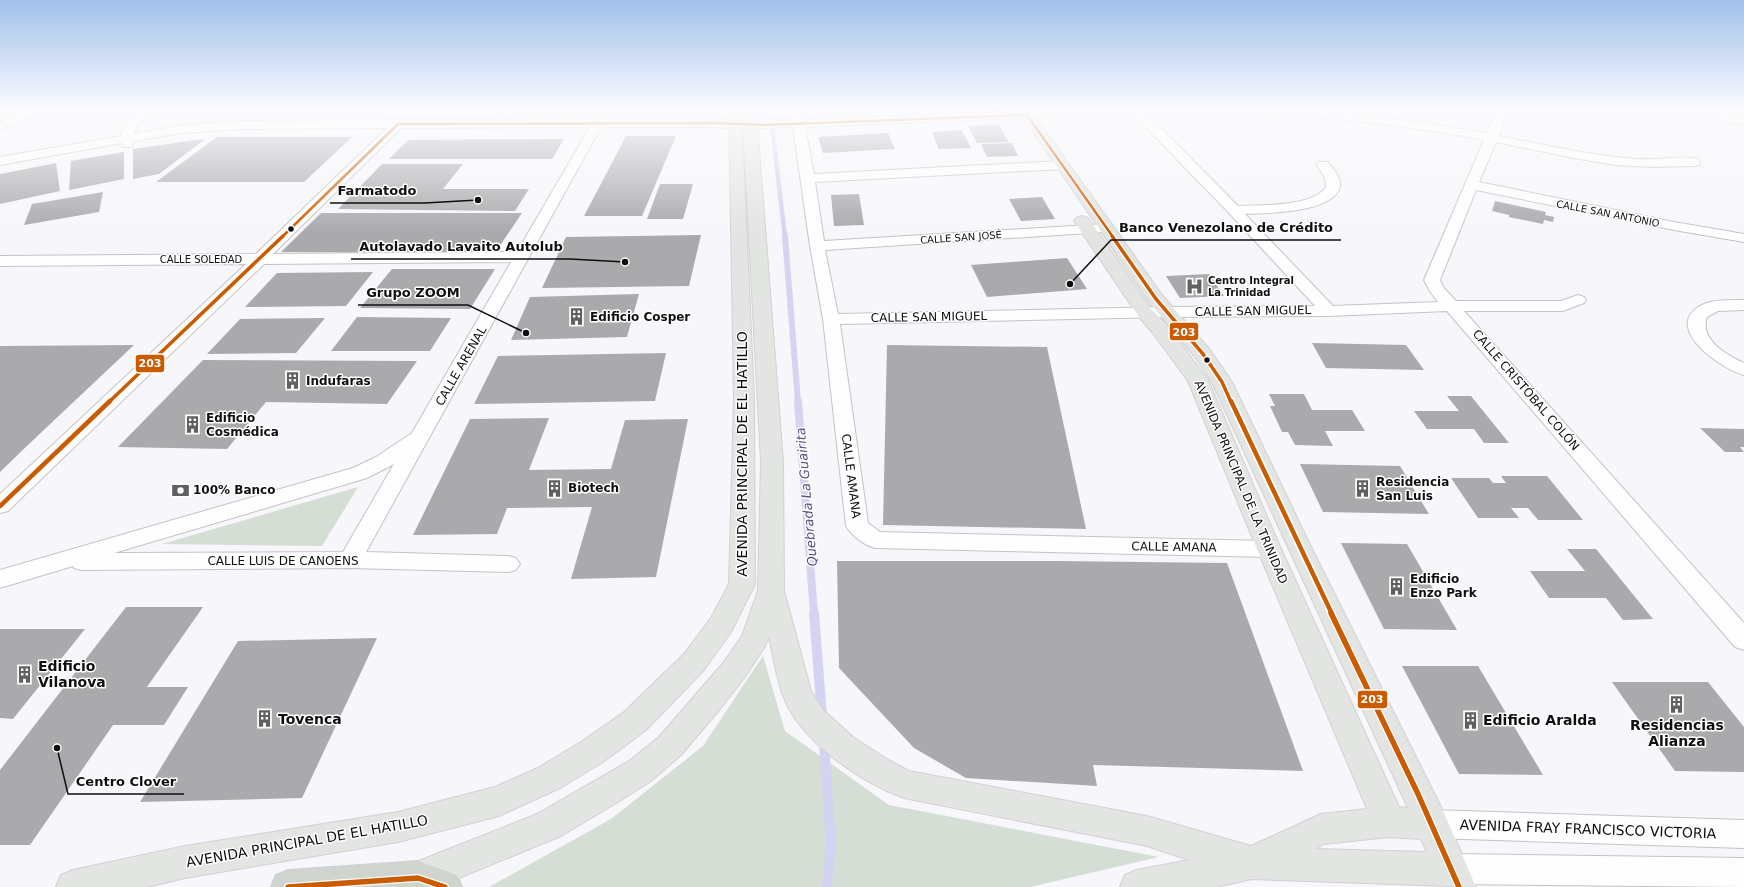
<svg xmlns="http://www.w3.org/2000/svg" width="1744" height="887" viewBox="0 0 1744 887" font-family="'DejaVu Sans',sans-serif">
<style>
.green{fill:#d4ded4}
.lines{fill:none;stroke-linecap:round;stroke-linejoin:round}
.stream-far3{stroke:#d5d3f2;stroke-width:4.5}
.stream-far2{stroke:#d5d3f2;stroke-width:6}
.stream-far1{stroke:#d5d3f2;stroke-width:8}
.stream{stroke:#d5d3f2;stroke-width:10}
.building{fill:#aaaaac}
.minor-casing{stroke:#c3c2c5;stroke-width:2}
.primary-casing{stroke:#d1d1d3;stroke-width:2}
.motorway-casing{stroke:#d1d1d3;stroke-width:2}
.minor{fill:#fefefe;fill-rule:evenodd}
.primary{fill:#e2e5e1;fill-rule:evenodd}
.motorway{fill:#cfd4cf;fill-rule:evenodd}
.bus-1-far3-casing{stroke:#fff;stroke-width:4.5}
.bus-1-far2-casing{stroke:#fff;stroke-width:6}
.bus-1-far1-casing{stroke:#fff;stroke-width:8}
.bus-1-casing{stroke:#fff;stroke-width:8}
.bus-1-far3{stroke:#c95b00;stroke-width:2.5}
.bus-1-far2{stroke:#c95b00;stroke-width:3.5}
.bus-1-far1{stroke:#c95b00;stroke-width:4.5}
.bus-1{stroke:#c95b00;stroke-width:5.5}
.bus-dot{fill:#0f0f11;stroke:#fff;stroke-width:1.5}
.labels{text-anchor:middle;stroke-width:3;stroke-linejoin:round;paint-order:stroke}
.far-street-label{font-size:10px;fill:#0f0f11;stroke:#fff}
.far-poi-label{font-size:10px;font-weight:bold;fill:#0f0f11;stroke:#fff;text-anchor:start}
.street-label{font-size:12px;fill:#0f0f11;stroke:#fff}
.poi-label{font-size:12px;font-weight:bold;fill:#0f0f11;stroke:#fff;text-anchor:start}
.water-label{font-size:13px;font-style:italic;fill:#564e85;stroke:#fff}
.near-street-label{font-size:14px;fill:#0f0f11;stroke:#fff}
.near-poi-label{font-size:14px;font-weight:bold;fill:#0f0f11;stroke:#fff;text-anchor:start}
.leader{fill:none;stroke:#0f0f11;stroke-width:1.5}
.callout-dot{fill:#0f0f11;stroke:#fff;stroke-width:1.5}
.callout-label{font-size:13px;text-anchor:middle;font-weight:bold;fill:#0f0f11;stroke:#fff;stroke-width:3;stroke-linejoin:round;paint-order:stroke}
.line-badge{stroke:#fff;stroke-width:1.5}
.badge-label{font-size:11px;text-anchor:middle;font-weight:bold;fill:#fff}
</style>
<rect width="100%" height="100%" fill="#f7f6fa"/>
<path class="green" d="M358,487l-36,59 -160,-2z
M763,656l22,75 104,74 270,52 -129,30h-541l122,-68 92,-73z"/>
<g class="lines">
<path class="stream-far3" d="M770,108l15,129"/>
<path class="stream-far2" d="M785,236l13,166"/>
<path class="stream-far1" d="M798,401l16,213"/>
<path class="stream" d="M814,613l8,104
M824,742l7,103 -4,42"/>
</g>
<path class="building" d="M999,125l10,17 -32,1 -9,-17z
M962,130l9,18 -32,1 -7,-17z
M888,133l7,16 -72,4 -5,-16z
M626,136h50l-34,80h-58z
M217,137h135l-48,45h-148z
M202,139l2,1 -45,34 -26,5v-30z
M564,139l-12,20h-163l19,-19z
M1012,143l6,13 -31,1 -6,-13z
M124,152v27l-55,11 2,-29z
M56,163l4,28 -60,13v-30z
M382,164h81l-20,25h86l-14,22 -177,-2z
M660,184h33l-10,35h-36z
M103,192l-4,20 -75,13 8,-21z
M859,194l5,31 -30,1 -3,-31z
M1042,197l13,22 -34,2 -12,-22z
M1495,201l51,11 -1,3 9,2 -1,5 -9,-2 -1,4 -34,-7v-2l-17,-4z
M321,213h201l-27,40 -214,-1z
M701,235l-12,51 -147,2 24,-51z
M1067,258l20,31 -100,8 -16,-32z
M392,269h103l-25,40 -110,-1z
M373,272l-27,34 -101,1 32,-34z
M1209,274l15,22 -44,2 -14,-22z
M639,294l-12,43 -116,3 19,-43z
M357,317l94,1 -21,33h-99z
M325,318l-29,35 -89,1 33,-35z
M1312,343l94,2 18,25 -98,-2z
M134,345l-104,98 -30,29v-126z
M887,345l160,2 39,182 -203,-4z
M666,353l-11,48 -181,3 24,-48z
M203,360l214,1 -30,43 -121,-2 -39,47 -109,-2z
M1269,394h35l8,16h40l13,21h-40l8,15 -38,-1 -7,-13h-6l-12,-26h5z
M1447,396h24l38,47h-25l-10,-14h-47l-13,-18h45z
M549,418l-20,52 82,-1 14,-49 63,-1 -32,158 -85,2 21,-72 -85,1 -10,26 -84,1 57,-116z
M1700,428l44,1v18h-4l4,5h-19z
M1300,464l100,2 29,48 -106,-2z
M1501,476h46l36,44h-45l-10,-12h-17l8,10h-41l-27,-40h38l4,5h13z
M1341,543l66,1 50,86 -73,-1z
M1567,549h29l57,70 -30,1 -17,-22h-57l-19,-27h55z
M837,561h220l170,2 76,208 -210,-6 4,21 -131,-8 -52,-30 -75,-80z
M126,607h77l-56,80h41l-24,38h-51l-83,120h-30v-75z
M0,629h85l-72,90 -13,-1z
M377,638l-75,160 -162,4 98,-161z
M1402,666h76l65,109 -84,-1z
M1612,682h96l36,45v45l-69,-1z"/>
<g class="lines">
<defs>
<path id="minor" d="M34,108h17l-2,2 -49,19v-8z
M148,108h16l-25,15 -5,11 48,-9 58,-4 354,-2 6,-11h12l-7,11h109l22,2 56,-1 -2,-12h12l2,12 278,-12h94l-6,3 -25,1 93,94c22,-1 75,1 88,-19l-1,-9 -8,-13 1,-3h10c4,6 14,16 12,25 -7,26 -73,26 -95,27l88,92 105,-4 -9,-12 -5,-10 60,-140c-84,-16 -172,-24 -258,-29l-6,-3h64l35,3 92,10 76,12 11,-25h33l-2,2 -23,7 -7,19c45,9 89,19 135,23 19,2 48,-4 65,0l1,3 -1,3 -5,1 -43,1 -36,-2 -41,-7 -78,-16 -17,40 195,40 70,12v8l-70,-12 -198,-40 -36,90 4,8 12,13h105l17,-6 6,2 2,3 -2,3 -21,8h-99l280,312v27l-9,-3 -288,-336 -118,5 -163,1 -326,7 28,199 12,9 389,9 8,2 3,6 -3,6 -8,2 -394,-9c-11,-3 -23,-12 -29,-22l-23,-207 -13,-73 -17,-119 -57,2 -22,-2h-113l-235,425 142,4 8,2 4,6 -4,6 -8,2 -158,-4 -268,2 -8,-2 -1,-2 -73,22v-18l353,-102 23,-11 36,-24 99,-171 -247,2 -256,247 -8,2v-19l246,-230 -246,2v-10l256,-2 131,-126 -147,1 -58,4 -48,8 -2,6h-8l-2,-4 -122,22v-8l121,-21c3,-14 14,-22 27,-28zM1132,113l97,100 86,93 -149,1 -328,7 -13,-64 280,-18 5,-1 2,-3 -2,-3 -5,-1 -281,17 -9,-59 248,-13 5,-1 1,-3 -1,-3 -5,-1 -249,13 -9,-47zM590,127l-73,125 -244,2 128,-126zM394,464l-51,88 -229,1 253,-75z
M1672,108h25l47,9v8l-66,-14z
M1744,300v10l-26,1 -11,6c-8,23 20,38 37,46v12c-21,-5 -80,-45 -46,-68 12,-8 32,-7 46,-7z
M1432,810l312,10v28l-312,-10 -11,-4 -4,-10 4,-10z
M1452,854l292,4v29l-292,-3 -11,-4 -4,-11 4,-11z"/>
<path id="primary" d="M729,108h12l13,291 1,185 -24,48 -27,38 -58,60 -43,32 -43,26 -61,28 -101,26 -213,36 -38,9h-91l5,-12 12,-5 112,-24 213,-34 97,-25 43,-19 43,-26 43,-30 60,-58 27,-36 18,-34 5,-185z
M1017,108h12l133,187 48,55 22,32 79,165 133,266 32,74 -224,-8 -36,8h-96l5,-12 12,-5 52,-10 -42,-14 -243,-48c-44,-16 -106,-58 -122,-105 -6,-18 -9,-38 -13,-56l-5,11 -20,30 -24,31 -39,46 -30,26 -33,21 -57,34 -124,51h-32l-4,-9 5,-12 131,-52 92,-53 30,-24 65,-75 18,-26 16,-45 3,-129 -18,-339 2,-3h10l2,3 26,339 1,129 27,100 11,18 31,28 32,21 24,13 238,45 104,30 70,-32 46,-5 -110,-260 -69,-168 -36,-49 -13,-15 -65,-96 2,-3 6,-2 6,2 63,91 15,15 42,56 73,169 118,258 9,1 -196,-426 -16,-24 -46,-55zM1389,837l32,2 6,13 -112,-3 9,-5z"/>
<path id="motorway" d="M418,861l39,14 5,12h-191l5,-12 12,-5z"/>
</defs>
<use href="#minor" class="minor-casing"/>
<use href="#primary" class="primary-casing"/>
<use href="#motorway" class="motorway-casing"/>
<use href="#minor" class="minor"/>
<use href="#primary" class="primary"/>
<use href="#motorway" class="motorway"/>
<defs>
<path id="bus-1-far3" d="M282,237l116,-113 316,-1 50,2 263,-10 86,122"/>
<path id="bus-1-far2" d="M1112,236l44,63 47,55 19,28 9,20
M109,402l174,-166"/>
<path id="bus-1-far1" d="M1231,401l101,213
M0,506l110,-105"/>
<path id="bus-1" d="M1331,613l87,181 41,93
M288,887l130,-9 27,9"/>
</defs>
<use href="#bus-1-far3" class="bus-1-far3-casing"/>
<use href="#bus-1-far2" class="bus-1-far2-casing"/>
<use href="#bus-1-far1" class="bus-1-far1-casing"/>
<use href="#bus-1" class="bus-1-casing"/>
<use href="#bus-1-far3" class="bus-1-far3"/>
<use href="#bus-1-far2" class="bus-1-far2"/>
<use href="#bus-1-far1" class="bus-1-far1"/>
<use href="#bus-1" class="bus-1"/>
</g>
<linearGradient id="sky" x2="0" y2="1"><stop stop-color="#a0c0ec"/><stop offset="0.47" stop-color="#fbfbfd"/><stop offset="1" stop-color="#fbfbfd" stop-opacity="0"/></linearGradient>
<rect width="1744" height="232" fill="url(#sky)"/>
<defs>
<symbol id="hospital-bare" viewBox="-9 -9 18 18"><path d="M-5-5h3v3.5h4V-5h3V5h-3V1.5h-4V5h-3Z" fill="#606063" stroke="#fff" stroke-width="2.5" paint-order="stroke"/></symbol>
<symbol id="building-bare" viewBox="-9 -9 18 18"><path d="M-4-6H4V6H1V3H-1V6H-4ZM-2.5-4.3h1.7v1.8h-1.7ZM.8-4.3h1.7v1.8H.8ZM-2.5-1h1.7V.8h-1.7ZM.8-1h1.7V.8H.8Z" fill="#606063" stroke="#fff" stroke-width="2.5" paint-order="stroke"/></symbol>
<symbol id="bank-bare" viewBox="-9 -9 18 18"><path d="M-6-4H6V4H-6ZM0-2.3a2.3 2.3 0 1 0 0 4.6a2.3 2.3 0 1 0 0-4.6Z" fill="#606063" stroke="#fff" stroke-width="2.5" paint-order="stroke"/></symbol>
</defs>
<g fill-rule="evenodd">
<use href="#hospital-bare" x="1182" y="274" width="25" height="25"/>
<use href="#building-bare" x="564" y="304" width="25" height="25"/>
<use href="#building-bare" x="280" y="368" width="25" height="25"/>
<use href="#building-bare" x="180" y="412" width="25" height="25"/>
<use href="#building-bare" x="542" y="476" width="25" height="25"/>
<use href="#building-bare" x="1350" y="476" width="25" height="25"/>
<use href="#bank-bare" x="168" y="478" width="25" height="25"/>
<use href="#building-bare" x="1384" y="574" width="25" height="25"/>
<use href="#building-bare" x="12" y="662" width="25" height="25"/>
<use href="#building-bare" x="1664" y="692" width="25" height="25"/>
<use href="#building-bare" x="252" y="706" width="25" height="25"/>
<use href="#building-bare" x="1458" y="708" width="25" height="25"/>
</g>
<g class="bus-dot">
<circle cx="291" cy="229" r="3.5"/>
<circle cx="1207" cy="360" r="3.5"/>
</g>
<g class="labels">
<g class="far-street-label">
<text transform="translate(1608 213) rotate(11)" y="4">CALLE SAN ANTONIO</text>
<text transform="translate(961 237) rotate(-4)" y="4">CALLE SAN JOSÉ</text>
<text x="201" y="263">CALLE SOLEDAD</text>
</g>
<g class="far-poi-label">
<text x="1208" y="284">Centro Integral<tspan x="1208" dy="12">La Trinidad</tspan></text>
</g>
<g class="street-label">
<text transform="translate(1253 311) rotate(-1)" y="4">CALLE SAN MIGUEL</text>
<text transform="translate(929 317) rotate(-1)" y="4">CALLE SAN MIGUEL</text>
<text transform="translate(461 366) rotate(-60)" y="4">CALLE ARENAL</text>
<text transform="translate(1526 390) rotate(49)" y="4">CALLE CRISTÓBAL COLÓN</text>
<text transform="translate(851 476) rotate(83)" y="4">CALLE AMANA</text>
<text transform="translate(1241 482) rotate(67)" y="4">AVENIDA PRINCIPAL DE LA TRINIDAD</text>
<text transform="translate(1174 547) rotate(1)" y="4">CALLE AMANA</text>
<text x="283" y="565">CALLE LUIS DE CANOENS</text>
</g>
<g class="poi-label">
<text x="590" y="321">Edificio Cosper</text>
<text x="306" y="385">Indufaras</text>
<text x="206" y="422">Edificio<tspan x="206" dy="14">Cosmédica</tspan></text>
<text x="1376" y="486">Residencia<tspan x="1376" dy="14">San Luis</tspan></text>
<text x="568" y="492">Biotech</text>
<text x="193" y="494">100% Banco</text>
<text x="1410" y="583">Edificio<tspan x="1410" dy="14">Enzo Park</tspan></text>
</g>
<g class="water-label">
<text transform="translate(806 497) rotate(-95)" y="5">Quebrada La Guairita</text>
</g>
<g class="near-street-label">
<text transform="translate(742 454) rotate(-90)" y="5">AVENIDA PRINCIPAL DE EL HATILLO</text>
<text transform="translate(1588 829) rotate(2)" y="5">AVENIDA FRAY FRANCISCO VICTORIA</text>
<text transform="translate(307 841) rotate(-10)" y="5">AVENIDA PRINCIPAL DE EL HATILLO</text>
</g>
<g class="near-poi-label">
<text x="38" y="671">Edificio<tspan x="38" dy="16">Vilanova</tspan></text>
<text x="278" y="724">Tovenca</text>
<text x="1483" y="725">Edificio Aralda</text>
<text x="1677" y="730" text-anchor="middle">Residencias<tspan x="1677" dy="16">Alianza</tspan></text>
</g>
</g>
<path class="leader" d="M478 200L425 203H330M1070 284L1111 240H1341M625 262L570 259H351M526 333L468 305H358M57 748L68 794H184"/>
<g class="callout-dot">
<circle cx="478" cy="200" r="4"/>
<circle cx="1070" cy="284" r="4"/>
<circle cx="625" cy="262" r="4"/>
<circle cx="526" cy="333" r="4"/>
<circle cx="57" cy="748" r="4"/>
</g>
<g class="callout-label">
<text x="377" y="195">Farmatodo</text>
<text x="1226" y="232">Banco Venezolano de Crédito</text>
<text x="461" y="251">Autolavado Lavaito Autolub</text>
<text x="413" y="297">Grupo ZOOM</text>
<text x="126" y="786">Centro Clover</text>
</g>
<g class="line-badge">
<rect x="1169" y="322" width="30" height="19" rx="4" fill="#c95b00"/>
<rect x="135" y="354" width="30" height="19" rx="4" fill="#c95b00"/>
<rect x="1357" y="690" width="31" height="19" rx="4" fill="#c95b00"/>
</g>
<g class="badge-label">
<text x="1184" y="336">203</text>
<text x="150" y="367">203</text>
<text x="1372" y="703">203</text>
</g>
</svg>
